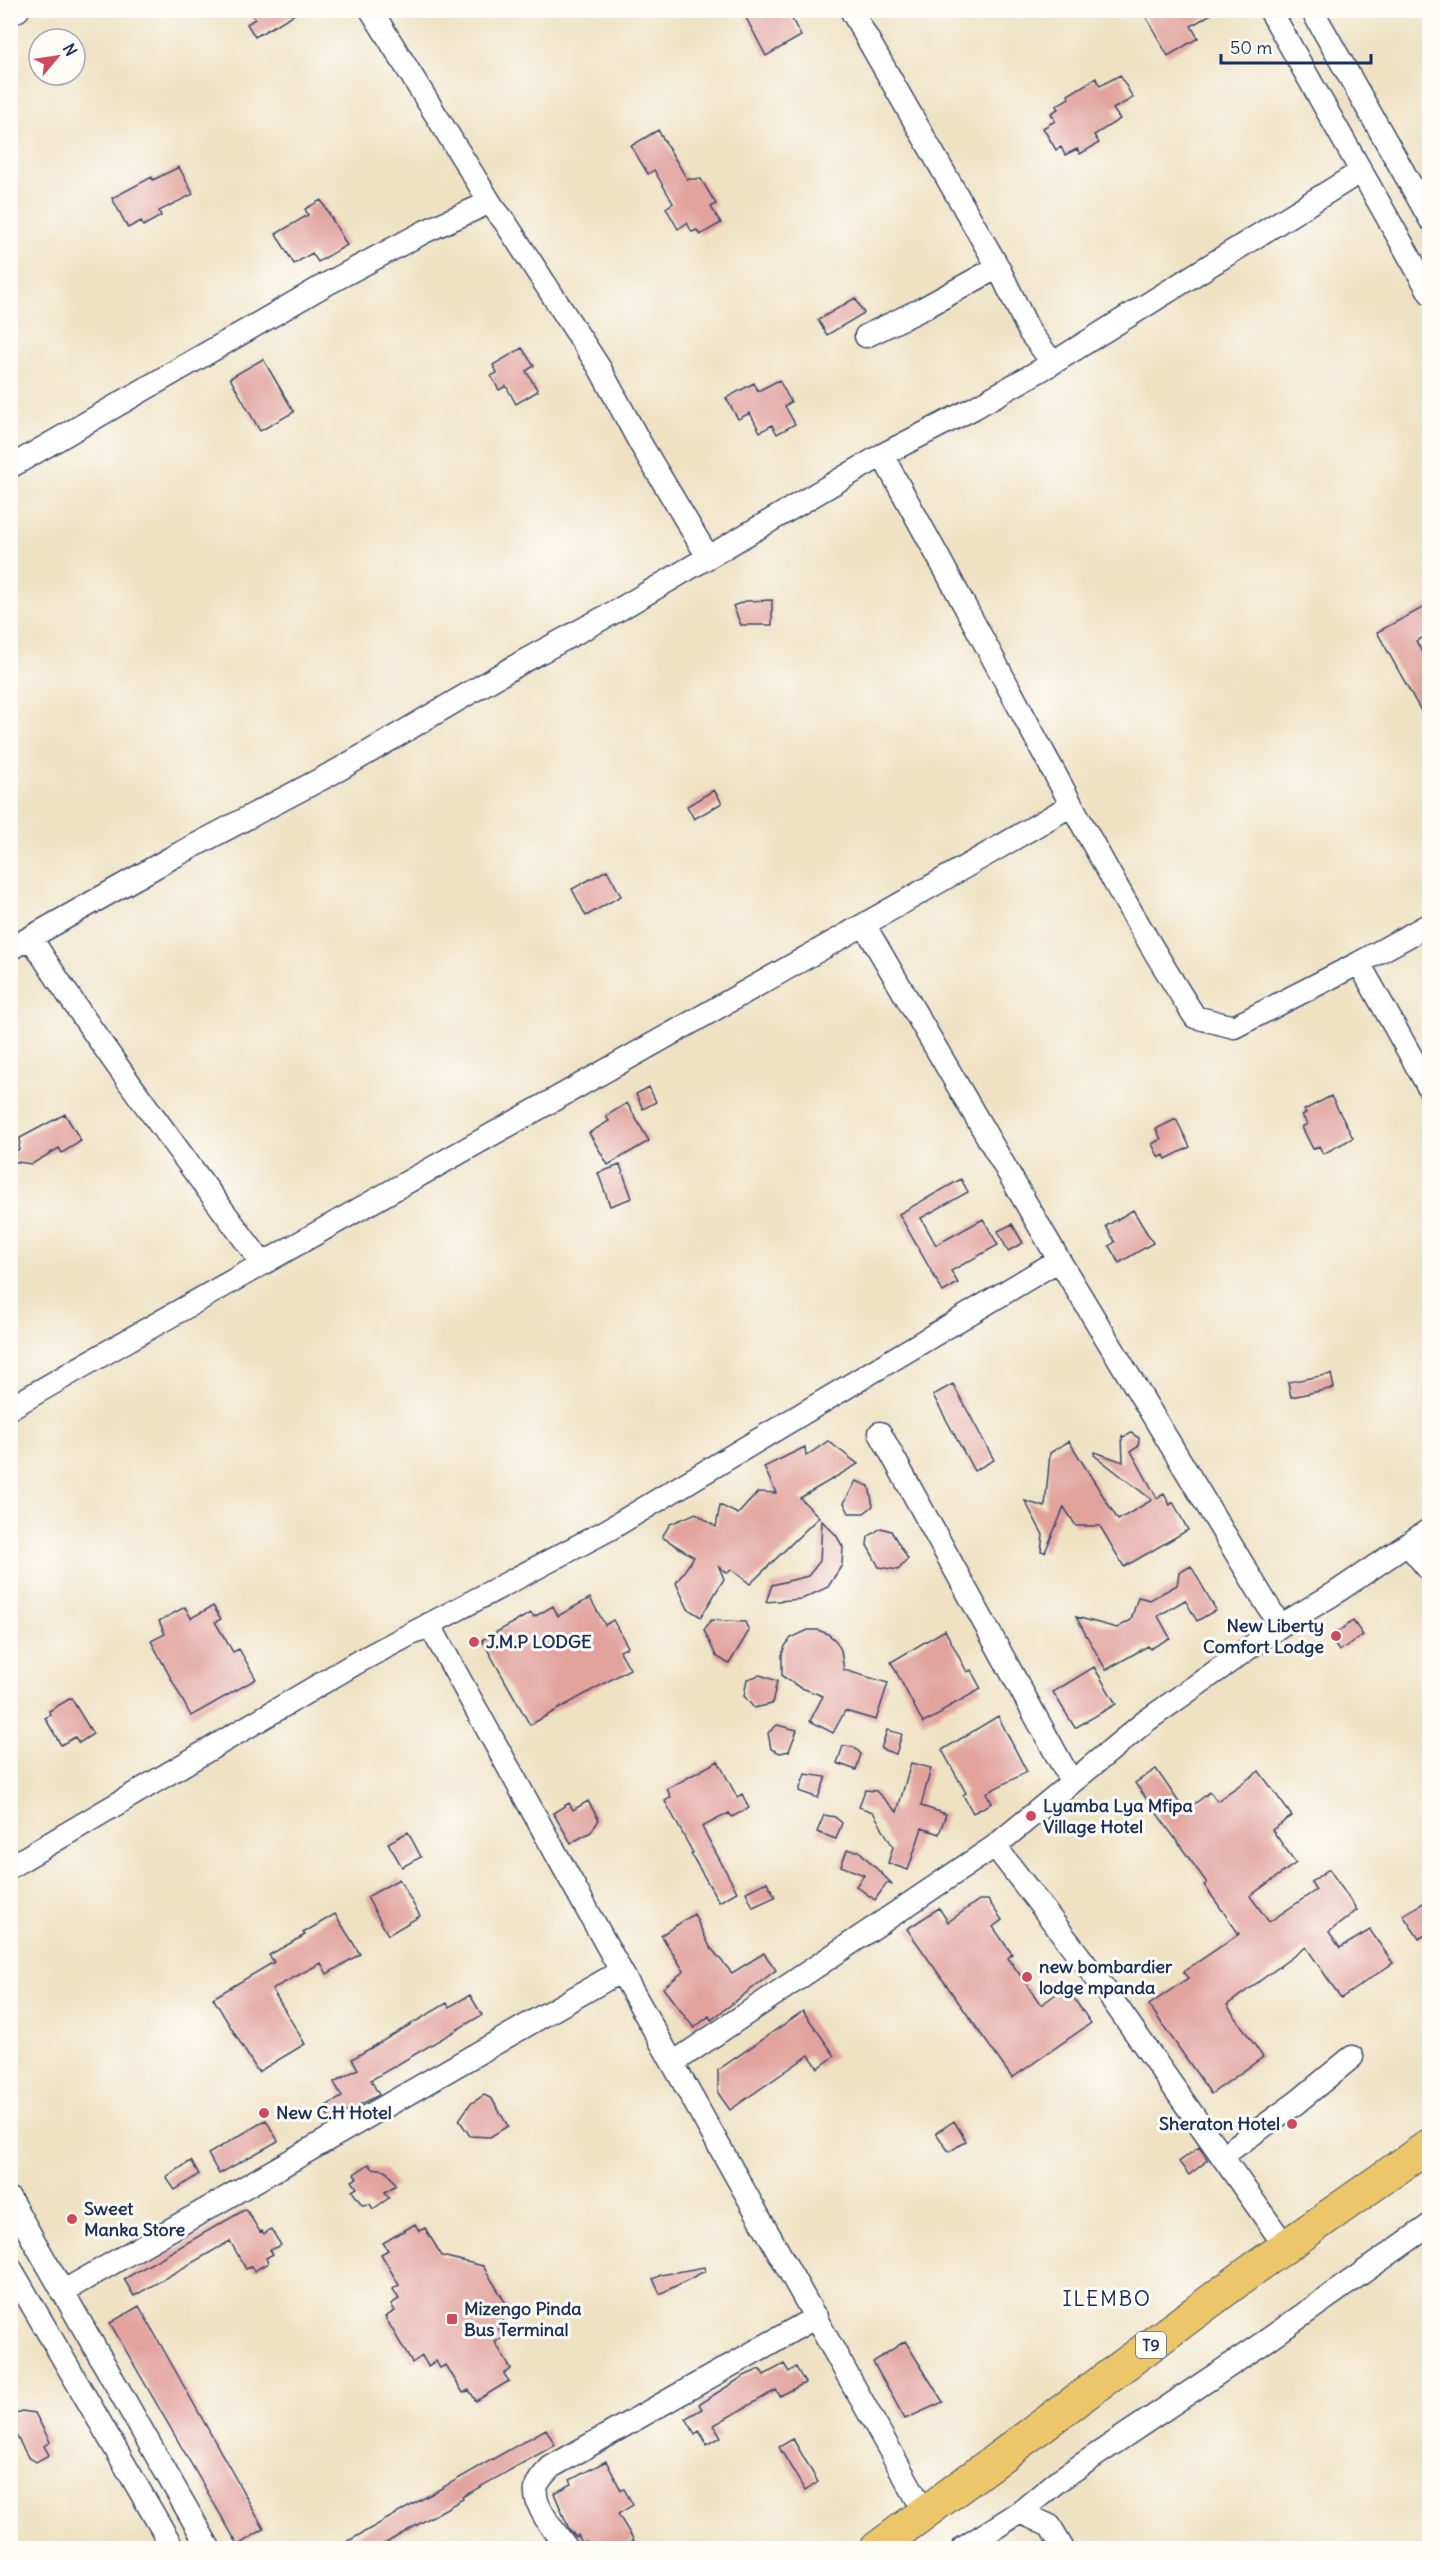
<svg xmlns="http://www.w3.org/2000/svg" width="1440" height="2559" viewBox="0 0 1440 2559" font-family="Delius,sans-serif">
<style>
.building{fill:#e2a39d}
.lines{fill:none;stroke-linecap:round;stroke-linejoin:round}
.minor-casing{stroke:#3b4a6d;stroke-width:25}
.highway-casing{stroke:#3b4a6d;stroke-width:35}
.minor{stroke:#fff;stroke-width:22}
.highway{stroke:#ecc669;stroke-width:33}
.poi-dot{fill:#d1495b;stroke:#fdfcf7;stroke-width:2}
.labels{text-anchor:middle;stroke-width:6;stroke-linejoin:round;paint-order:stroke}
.shield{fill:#fdfcf7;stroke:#5f6c8c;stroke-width:1.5}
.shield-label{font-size:16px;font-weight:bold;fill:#1b2f5e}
.poi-label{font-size:18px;font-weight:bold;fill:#1b2f5e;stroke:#fdfcf7;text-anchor:start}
.quarter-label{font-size:21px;letter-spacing:1.5px;fill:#1b2f5e;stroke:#fdfcf7}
</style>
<rect width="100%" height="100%" fill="#fdfcf7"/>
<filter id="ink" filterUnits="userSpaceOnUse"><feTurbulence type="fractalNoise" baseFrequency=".0167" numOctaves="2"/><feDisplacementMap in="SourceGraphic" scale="12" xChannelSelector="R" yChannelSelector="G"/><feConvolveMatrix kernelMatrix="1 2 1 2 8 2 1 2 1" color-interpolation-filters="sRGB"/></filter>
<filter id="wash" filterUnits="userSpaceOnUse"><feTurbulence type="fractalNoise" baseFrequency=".008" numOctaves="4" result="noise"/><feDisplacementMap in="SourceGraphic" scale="24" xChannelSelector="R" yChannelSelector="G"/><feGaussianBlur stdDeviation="1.35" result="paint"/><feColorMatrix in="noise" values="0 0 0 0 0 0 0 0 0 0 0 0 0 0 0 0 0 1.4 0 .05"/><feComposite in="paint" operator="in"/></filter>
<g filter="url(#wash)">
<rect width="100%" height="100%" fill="#eee2c3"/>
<g id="blocks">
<path class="building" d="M250,10h52l-47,27 -8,-13 8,-5z
M742,10h45l14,26 -35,20z
M1142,10h76l-27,16 7,12 -30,18z
M1120,75l13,23 -20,11 7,10 -26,16 5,8 -19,11 -3,-5 -12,6 -4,-8 -5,3 -13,-22 12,-7 -4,-8 7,-4 -2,-3 13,-8 -1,-3 28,-17 4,8z
M658,130l29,49h14l15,25 -5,3 10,16 -21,12 -3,-5 -5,2 -5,-9 -9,6 -12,-21 7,-5 -19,-33 -6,4 -17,-28z
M179,167l14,27 -34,17 2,5 -18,10 -2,-5 -13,7 -16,-30 40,-21 1,3z
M321,200l26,45 -29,17 -6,-9 -18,11 -18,-30 32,-19 -3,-6z
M855,298l9,15 -37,22 -9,-15z
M522,348l12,18 -8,5 12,20 -22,13 -10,-18 -7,4 -8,-14 6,-3 -4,-8z
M263,359l31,53 -34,19 -30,-53z
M779,380l12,22 -6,4 10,18 -18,10 -5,-9 -12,7 -10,-19 -12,6 -12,-21 28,-15 4,8z
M772,600v25h-31l-8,-19 13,-5z
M1430,604v30l-14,7 14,24v62l-53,-95z
M714,790l8,13 -28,16 -7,-13z
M607,870l14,26 -35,20 -14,-27z
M649,1087l7,15 -13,7 -7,-15z
M1331,1096l22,42 -30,16 -4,-8 -6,3 -11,-22 5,-3 -5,-9 4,-2 -2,-3z
M627,1103l22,38 -41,24 -19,-32 20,-12 -3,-5z
M65,1114l16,27 -19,12 -3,-5 -27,16 -22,-3v-6l9,-6 1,-11z
M1176,1119l14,28 -24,12 -2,-4 -5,3 -7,-14 9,-5 -5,-10z
M620,1165l12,33 -22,8 -12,-33z
M961,1179l7,13 -47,26 15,27 47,-26 15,26 -47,26 7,12 -15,9 -44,-78z
M1133,1210l20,33 -34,20 -10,-17 6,-4 -9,-16z
M1012,1224l11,19 -15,8 -10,-20z
M1331,1374l3,14 -43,9 -3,-15z
M953,1384l41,76 -20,11 -41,-76z
M1131,1433l8,5 -1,9 -7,4 26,47 7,-4 6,11 3,-3 15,28 -64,37 -24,-41h-24l-12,-19 -19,45 -4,-1 2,-16 -18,-34 20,6 5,-54 19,-12 49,79 34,-20 -58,-45 1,-3 28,10 -1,-27 1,2z
M828,1441l30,23 -58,34 19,19 -69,67 -19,-15 -3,4 -9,-6 5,12 -23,38 -13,-8 -12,-26 18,-26 -32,-20 8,-13 26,-11 20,14 4,-22 18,9 20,-22 18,1 -12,-26 41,-20 1,9z
M856,1481l13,5 4,20 -9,7h-15l-5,-10z
M822,1521l14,14 7,12 -1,18 -14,22 -26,12 -36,3 6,-17 36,-9 12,-15z
M881,1528l10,3 17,28 -10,11 -19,-3 -12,-22 1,-8z
M1191,1566l25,44 -19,11 -12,-21 -27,16 12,22 -20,11 -2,-3 -42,24 -30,-53 41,11 14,-8 7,-23 12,3 27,-15 2,-12z
M590,1598l15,27 8,-5 15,27 -8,4 10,18 -100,56 -48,-85 49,-27 3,4 19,-11 5,10z
M213,1606l8,13 -6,3 18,30 6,-3 17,30 -65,37 -40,-75 14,-7 -6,-13 26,-14 6,11z
M711,1620l34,2 4,9 -20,33 -13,-8 -12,-26z
M1353,1621l10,14 -24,16 -9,-14z
M808,1630h10l10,4 8,7 5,9 3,20 44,13 -12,37 -31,-9 -12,22 -23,-12 13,-25 -24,-9 -17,-11v-21l3,-9 6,-8z
M945,1630l22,42 4,-2 10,19 -40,22 1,2 -19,10 -32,-61z
M1094,1667l22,37 -41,24 -22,-36z
M760,1675l17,6 -5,23 -18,4 -10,-12 3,-17z
M71,1698l22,36 -14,9 -4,-6 -14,8 -16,-27 6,-3 -2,-4z
M998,1716l29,56 -41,21 6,10 -19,10 -10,-18 3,-2 -24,-43z
M777,1725l20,5 -8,21 -9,2 -9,-4 -3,-16z
M887,1730l15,4 -6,20 -15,-5z
M843,1746l11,1 7,7 -5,16 -19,-7z
M718,1761l19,36 5,-3 7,14 -17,9 -3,-4 -27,14 35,65 -18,10 -28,-48 2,-1 -28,-52 6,-4 -4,-8z
M911,1763l20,5 -10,38 25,8 -7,20 -17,-6 -14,42 -20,-7 5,-16 -20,-35 -14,-5 6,-17 11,1 21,21z
M1156,1769l29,42 25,-19 7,9 42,-30 33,45 -20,14 24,33 -46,33 19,26 47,-32 -5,-8 18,-13 28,41 -28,22 11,16 30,-18 23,33 -52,35 -35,-51 -79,58 36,52 -52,37 -62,-89 39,-27 -5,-6 56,-38 -35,-49 3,-2 -72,-100z
M805,1774l21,3 -8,21 -19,-7z
M588,1801l11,19 -8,12 -20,11 -18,-30 16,-10 4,7z
M824,1815l11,2 7,6 -6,16 -19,-7z
M408,1832l13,25 -19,10 -14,-24z
M847,1850l12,1 34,34 -6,-2 -12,17 -19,-14 8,-11 -23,-9z
M399,1879l21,37 -32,19 -21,-38z
M767,1882l8,15 -22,10 -7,-15z
M1430,1899v33l-11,7 -16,-24z
M979,1900h9l14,20 -9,7 19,27 -4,4 33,47 25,-18 25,36 -79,55 -105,-149 32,-21 9,14z
M335,1914l25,40 -33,20 -6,-11 -49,26 33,55 -47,28 -45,-74 61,-36 -5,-7 36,-20 -2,-2z
M694,1914l16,33 22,26 32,-20 12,17 -65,50 -2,-4 -15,12 -31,-40 21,-17 -23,-36z
M470,1995l12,20 -111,65 8,15 -49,25 -6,-13 18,-10 -8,-15 24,-13 -6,-10 95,-56 2,4z
M803,2011l32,45 -17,12 -9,-13 -79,55 -12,-17v-23z
M484,2095l8,4 16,27 -18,11 -20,-1 -11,-16 11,-16z
M266,2120l12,21 -59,33 -11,-20z
M954,2121l12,20 -17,11 -13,-19z
M1199,2147l9,13 -19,15 -10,-13z
M191,2161l8,13 -24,16 -9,-13z
M369,2164l3,4 14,2 10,15 -11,7 4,6 -16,11 -3,-5 -8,1 -10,-14 5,-3 -5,-7 5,-3 -3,-4z
M246,2209l14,23 2,-1 2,3 7,-5 10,16 -11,5 3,4 -7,4 2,5 -14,8 -3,-4 -5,2 -16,-28 -96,55 -10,-17z
M415,2224l4,7 6,-3 17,28 41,10 27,44 -10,6 4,6 -7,4 7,11 -9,5 16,27 -7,5 5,7 -33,20 -7,-11 -6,3 -17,-28 -6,3 -4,-7 -8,5 -6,-10 -10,7 -27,-46 10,-6 -4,-7 8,-5 -6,-10 6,-4 -18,-31 7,-4 -5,-7z
M704,2267l1,4 -45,23 -7,-15 8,-4z
M139,2306l125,223 -26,16 -128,-222z
M905,2341l38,61 -38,17 -32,-57z
M784,2364l5,8 7,-5 9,16 -25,13 -4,-6 -62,35 7,12 -14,8 -8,-14 -4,3 -9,-16 16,-9 -3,-5 45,-28 16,-7 4,6z
M22,2411l13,2 15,29 -6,4 5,9 -13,7 -8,-5 -18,-33v-7z
M546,2429l9,16 -93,52 1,2 -86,49h-41z
M793,2439l25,43 -13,9 -26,-44z
M606,2461l15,29 3,-1 9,16 -15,9 16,26 -14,8h-30l-4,-7 -4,2 -4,-8 -2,2 -7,-8 -15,-36 18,-9 -2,-4z"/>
</g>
</g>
<g filter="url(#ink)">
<use href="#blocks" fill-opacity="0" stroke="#3b4a6d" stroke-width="1.5"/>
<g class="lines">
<defs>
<path id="minor" d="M371,10l122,197
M851,10l147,257 32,66 23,30
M1270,10l160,283
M1312,10l118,209
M10,15l8,-5
M866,336l58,-28 74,-41
M882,455c29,53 59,106 87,159 74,136 143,273 226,403l39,10 125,-64 71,-39
M10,467l313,-181 103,-55 60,-27 7,3 12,15 94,145 41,76 68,114
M865,926l194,334 221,366
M31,938c71,112 152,218 231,325
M10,949l161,-91 169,-89 184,-108 96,-52 262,-154 92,-47 79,-45 307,-191
M1359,963l71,127
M10,1408c352,-204 709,-397 1060,-602
M880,1433l191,348
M1408,1545l22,26
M429,1624l192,347 304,542
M995,1846l111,145 179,255
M10,1867l346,-204 252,-133 451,-270
M673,2063l322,-217 151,-125 134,-95 52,-31 98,-66
M1222,2156l74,-53 56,-46
M10,2199l199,349
M10,2267l163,281
M62,2292l559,-321
M1020,2512l30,14 13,22
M567,2548c-9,-12 -34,-42 -31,-58 1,-10 9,-16 15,-23l265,-150
M963,2548l57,-36 39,-32 204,-137 167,-118"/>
<path id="highway" d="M877,2548l378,-280 175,-123"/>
</defs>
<use href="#minor" class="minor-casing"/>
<use href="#highway" class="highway-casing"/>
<use href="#minor" class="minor"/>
<use href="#highway" class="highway"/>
</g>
</g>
<g class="poi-dot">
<circle cx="1336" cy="1636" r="6"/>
<circle cx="474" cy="1642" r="6"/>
<circle cx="1031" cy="1816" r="6"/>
<circle cx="1027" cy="1977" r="6"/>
<circle cx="264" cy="2113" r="6"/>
<circle cx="1292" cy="2124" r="6"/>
<circle cx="72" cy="2219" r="6"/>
<rect x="446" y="2313" width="12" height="12" rx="3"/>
</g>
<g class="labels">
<rect class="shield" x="1136" y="2332" width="30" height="26" rx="4.5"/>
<g class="shield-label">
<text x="1151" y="2351">T9</text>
</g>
<g class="poi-label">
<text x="1324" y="1632" text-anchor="end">New Liberty<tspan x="1324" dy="21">Comfort Lodge</tspan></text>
<text x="486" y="1648">J.M.P LODGE</text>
<text x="1043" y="1812">Lyamba Lya Mfipa<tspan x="1043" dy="21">Village Hotel</tspan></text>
<text x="1039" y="1973">new bombardier<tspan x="1039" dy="21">lodge mpanda</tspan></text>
<text x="276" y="2119">New C.H Hotel</text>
<text x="1280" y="2130" text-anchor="end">Sheraton Hotel</text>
<text x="84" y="2215">Sweet<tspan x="84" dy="21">Manka Store</tspan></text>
<text x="464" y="2315">Mizengo Pinda<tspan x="464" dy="21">Bus Terminal</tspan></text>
</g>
<g class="quarter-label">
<text x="1107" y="2306">ILEMBO</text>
</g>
</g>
<rect width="1440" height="2559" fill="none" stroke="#fdfcf7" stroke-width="36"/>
<g transform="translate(57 57) rotate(61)"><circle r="28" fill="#fdfcf7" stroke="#a3aaba" stroke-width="1.5"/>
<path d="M0-4.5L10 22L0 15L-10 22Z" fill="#d1495b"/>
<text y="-9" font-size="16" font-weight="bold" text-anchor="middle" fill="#1b2f5e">N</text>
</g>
<path d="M1221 54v9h150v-9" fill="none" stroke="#1b2f5e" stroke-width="3"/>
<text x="1230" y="54" font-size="18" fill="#1b2f5e" stroke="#fdfcf7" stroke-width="4.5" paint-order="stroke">50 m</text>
</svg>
